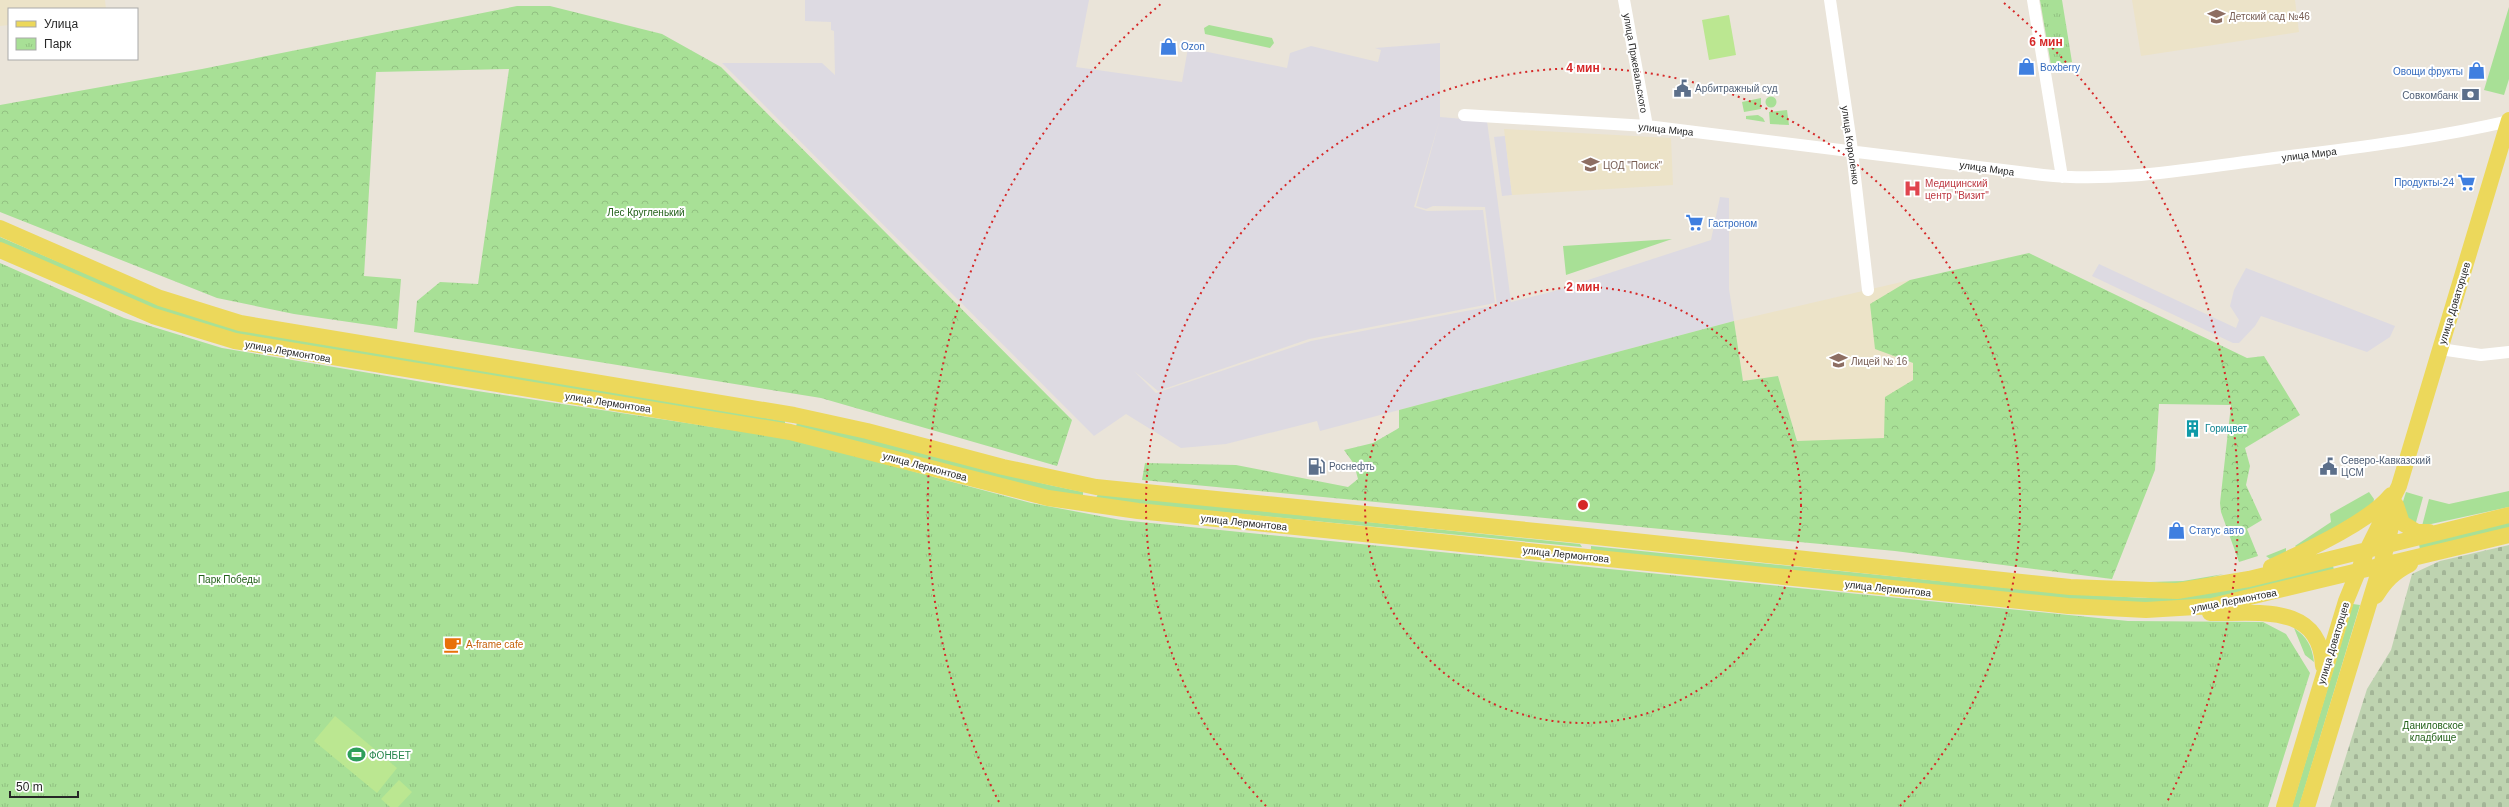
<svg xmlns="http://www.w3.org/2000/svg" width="2509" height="807" viewBox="0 0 2509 807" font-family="Arial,sans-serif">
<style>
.industrial{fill:#dddae2;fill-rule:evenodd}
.education{fill:#ece3c8}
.grass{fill:#a8e096}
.forest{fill:url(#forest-crowns)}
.cemetery{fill:url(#cemetery-stones)}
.park{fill:url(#park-tufts)}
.pitch{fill:#bbe791}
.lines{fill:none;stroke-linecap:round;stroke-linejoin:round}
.minor{stroke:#fff;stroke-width:12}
.major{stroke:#ecd85b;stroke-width:16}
.ring{fill:none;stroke:#d62828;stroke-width:2;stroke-dasharray:2 4}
.labels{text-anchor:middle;stroke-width:4;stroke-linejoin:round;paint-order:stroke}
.education-label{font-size:10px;fill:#785e54;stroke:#fff;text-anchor:start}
.shop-label{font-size:10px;fill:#366cbe;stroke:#fff;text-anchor:start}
.street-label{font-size:10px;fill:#272727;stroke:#fff}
.service-label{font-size:10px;fill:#4e5e75;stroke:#fff;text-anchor:start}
.health-label{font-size:10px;fill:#be3a42;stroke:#fff;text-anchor:start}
.park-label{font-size:10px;fill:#23611a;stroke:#fff}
.culture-label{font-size:10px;fill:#0d838f;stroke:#fff;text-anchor:start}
.food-label{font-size:10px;fill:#c56008;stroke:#fff;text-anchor:start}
.leisure-label{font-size:10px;fill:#27864d;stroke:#fff;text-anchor:start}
.centre{fill:#d62828;stroke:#fff;stroke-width:2}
.ring-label{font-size:12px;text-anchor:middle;font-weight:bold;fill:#d62828;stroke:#fff;stroke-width:4;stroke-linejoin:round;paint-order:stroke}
</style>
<defs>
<pattern id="forest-crowns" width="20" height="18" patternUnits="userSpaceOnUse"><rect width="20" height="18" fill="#a8e096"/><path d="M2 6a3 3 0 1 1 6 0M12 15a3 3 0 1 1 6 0" fill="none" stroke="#91c081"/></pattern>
<pattern id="cemetery-stones" width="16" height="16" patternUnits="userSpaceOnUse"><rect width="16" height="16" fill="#bed3b0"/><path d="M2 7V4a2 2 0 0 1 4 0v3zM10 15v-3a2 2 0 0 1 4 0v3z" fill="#a3b597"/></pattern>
<pattern id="park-tufts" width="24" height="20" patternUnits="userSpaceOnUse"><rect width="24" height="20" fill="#a8e096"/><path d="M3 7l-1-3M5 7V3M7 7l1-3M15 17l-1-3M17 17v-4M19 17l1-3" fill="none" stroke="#91c081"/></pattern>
</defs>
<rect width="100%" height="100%" fill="#eae4d9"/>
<path class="industrial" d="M805,0h284l-13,67 106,15 6,-34 99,20 3,-15 21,-7 67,16 3,-12 -6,-2 65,-5v74l47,4 24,181 40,-10 160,-52 9,-43 9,1v91l5,32 -414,110 -3,-10 -91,23 -45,4 -55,-34 -32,22 -372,-373h100l13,12 -1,-44 -3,-1v-8l-26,-1zM1439,122l-23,84 10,3 7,-3 52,1 12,98 -186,36 -155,52 -22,-22 24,20 151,-52 186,-36 -12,-93 -56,1 -13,-4z
M1505,136l7,59 -10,1 -8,-59z
M2099,264l137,64 3,-8 -9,-14 4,-16 12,-22 149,58 -5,11 -23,15 -106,-36 -6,10 -16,17h-6l-141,-67z"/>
<path class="education" d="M0,0h105l1,9h-97v16l-9,1z
M2132,0h163l4,32 -158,24z
M1504,129l167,9 2,47 -161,10z
M1910,280l27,66 -6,99 -134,-4 -19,-65 -35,5 -9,-60z"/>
<path class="grass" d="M2509,7v72l-5,16 -20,-5z
M1209,25l63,13 2,5 -4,5 -65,-14 -1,-6z
M1765.5 102a5.5 5.5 0 1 1 11 0a5.5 5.5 0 1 1-11 0Z
M1761,98v11l-17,3 -2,-10z
M1787,110l2,15 -19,-1 -1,-12z
M1758,115l5,3 2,4 -19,-3v-3z
M0,237l158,67 80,25 547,92v2l-1,1 -548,-89 -80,-25 -156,-67z
M1672,239l-106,36 -3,-29z
M797,423c96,16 190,50 286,69v4l-34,-5 -253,-65z
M2509,491v16l-87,19 7,-27 20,5z
M2369,492l5,7 -1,6 -75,44 -3,-3 36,-24 -1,-8z
M2406,492l17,5 -8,29 -15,-15z
M1098,494l482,50 2,3 -444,-43 -42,-6z
M2509,522v7l-89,21 -1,-6z
M1591,546l478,48 77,4 31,-1 156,-31 1,4 -123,29 -65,4 -78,-4 -477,-49z
M2286,548v6l-16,5 -4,-3z
M2224,574l-42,11 -33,-3 34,-1z
M2353,604l7,1 -61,202h-7z
M2294,628c13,9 18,18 20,34l-9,-7z"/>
<path class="forest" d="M517,6h33l112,28 59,33 351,353 -15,46 -236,-68 -407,-66 3,-31 23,-19 38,2 31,-215 -133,3 -12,204 37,3 -4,50 -103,-15 -77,-16 -217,-86v-107l202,-36z
M2029,253l218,105 17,-2 36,59 -55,33 5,18 -4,19 16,35 -15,9 11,27 -19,6 -18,-50 -1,-9 11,-98 -72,-1 -4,66 -43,109 -217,-28 -753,-71 3,-17 91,2 112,22 10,-8 -4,-15 -10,-14 29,-7 26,-15v-18l335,-89 9,60 35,-5 19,65 87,-3 1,-41 28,-17v-17l-38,-14 -5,-45 40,-24z"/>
<path class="cemetery" d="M2509,545v262h-179l37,-118 24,-39 21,-76 28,-13z"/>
<path class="park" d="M2040,0h22l10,62 -21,3z
M0,263l124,55 98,30 242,41 328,50 239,64 90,17 1007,101 135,1 23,12 24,39 -42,134h-2268z"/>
<path class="pitch" d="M1729,15l7,40 -27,5 -7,-40z
M335,716l62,52 -20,25 -63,-52z
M399,780l13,12 -14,15h-8l-9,-8z"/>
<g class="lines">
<path class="minor" d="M1624,0l23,126
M1830,0l21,143 17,147
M2033,0l29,177
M1464,115l183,11 396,49c72,8 146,-6 217,-15 83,-11 167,-20 249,-39
M2440,349l41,6 28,-3"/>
<path class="major" d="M0,228l160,70 80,25 554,92 73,16 136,36 93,20 491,49 483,51 107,4 72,-12 260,-64
M0,250l153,66 82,25 555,91 258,66 90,13 930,95 78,4 66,-4 297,-71
M2396,505l6,18 15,9h12
M2271,567c34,-16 97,-44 120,-72
M2376,596c9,-15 18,-24 34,-32
M2210,613c47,1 110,-11 113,53
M2284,807l62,-206 21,-51 32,-64 110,-366
M2307,807l80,-262 8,-38"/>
</g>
<g class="ring">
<circle cx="1583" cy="505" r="218"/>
<path d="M1266 806A437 437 0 1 1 1900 806"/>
<path d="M999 802A655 655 0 0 1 1162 3M2004 3A655 655 0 0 1 2167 802"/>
</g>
<defs>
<symbol id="school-bare" viewBox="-9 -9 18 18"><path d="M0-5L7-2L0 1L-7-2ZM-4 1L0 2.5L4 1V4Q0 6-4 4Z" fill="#8d6e63" stroke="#fff" stroke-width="2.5" paint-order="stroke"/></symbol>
<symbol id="shop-bare" viewBox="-9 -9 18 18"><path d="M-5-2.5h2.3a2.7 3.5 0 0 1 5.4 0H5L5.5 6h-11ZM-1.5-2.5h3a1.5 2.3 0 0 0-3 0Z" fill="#3f7fe0" stroke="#fff" stroke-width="2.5" paint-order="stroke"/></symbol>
<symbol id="civic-bare" viewBox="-9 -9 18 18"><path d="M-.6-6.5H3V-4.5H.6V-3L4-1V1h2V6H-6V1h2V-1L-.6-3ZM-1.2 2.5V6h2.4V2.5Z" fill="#5c6f8a" stroke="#fff" stroke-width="2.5" paint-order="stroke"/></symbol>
<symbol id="bank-bare" viewBox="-9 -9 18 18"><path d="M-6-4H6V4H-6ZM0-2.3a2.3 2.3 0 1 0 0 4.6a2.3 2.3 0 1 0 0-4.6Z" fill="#5c6f8a" stroke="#fff" stroke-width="2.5" paint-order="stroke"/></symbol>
<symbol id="supermarket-bare" viewBox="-9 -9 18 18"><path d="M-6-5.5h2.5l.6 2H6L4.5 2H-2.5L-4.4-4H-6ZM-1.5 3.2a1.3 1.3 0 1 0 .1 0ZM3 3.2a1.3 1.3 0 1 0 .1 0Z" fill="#3f7fe0" stroke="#fff" stroke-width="2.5" paint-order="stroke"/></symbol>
<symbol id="hospital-bare" viewBox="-9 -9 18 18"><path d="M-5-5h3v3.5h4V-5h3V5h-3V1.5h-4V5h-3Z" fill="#e0444e" stroke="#fff" stroke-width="2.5" paint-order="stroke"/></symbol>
<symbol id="building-bare" viewBox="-9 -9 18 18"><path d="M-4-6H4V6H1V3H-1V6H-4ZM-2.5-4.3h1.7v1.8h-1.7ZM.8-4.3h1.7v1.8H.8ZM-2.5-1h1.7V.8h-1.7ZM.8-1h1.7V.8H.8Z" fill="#0f9aa8" stroke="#fff" stroke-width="2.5" paint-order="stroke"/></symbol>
<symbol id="fuel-bare" viewBox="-9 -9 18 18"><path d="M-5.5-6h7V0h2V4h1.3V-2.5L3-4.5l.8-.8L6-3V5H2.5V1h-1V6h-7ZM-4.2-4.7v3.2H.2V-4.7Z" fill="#5c6f8a" stroke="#fff" stroke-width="2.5" paint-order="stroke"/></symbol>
<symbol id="cafe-bare" viewBox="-9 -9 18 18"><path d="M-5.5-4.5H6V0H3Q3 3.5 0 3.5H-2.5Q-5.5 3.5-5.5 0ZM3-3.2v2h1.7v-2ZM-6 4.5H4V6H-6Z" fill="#e8710a" stroke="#fff" stroke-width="2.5" paint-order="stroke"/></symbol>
<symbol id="stadium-bare" viewBox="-9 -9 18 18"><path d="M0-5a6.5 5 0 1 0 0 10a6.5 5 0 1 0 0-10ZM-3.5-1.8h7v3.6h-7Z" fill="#2e9e5b" stroke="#fff" stroke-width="2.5" paint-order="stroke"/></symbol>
</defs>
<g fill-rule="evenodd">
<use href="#school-bare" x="2204" y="4" width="25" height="25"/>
<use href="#shop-bare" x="1156" y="34" width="25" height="25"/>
<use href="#shop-bare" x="2014" y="54" width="25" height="25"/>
<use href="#shop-bare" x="2464" y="58" width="25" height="25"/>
<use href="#civic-bare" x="1670" y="76" width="25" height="25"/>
<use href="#bank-bare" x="2458" y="82" width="25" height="25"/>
<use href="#school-bare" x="1578" y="152" width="25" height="25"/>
<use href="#supermarket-bare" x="2454" y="170" width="25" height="25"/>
<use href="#hospital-bare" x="1900" y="176" width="25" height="25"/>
<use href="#supermarket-bare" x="1682" y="210" width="25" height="25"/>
<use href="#school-bare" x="1826" y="348" width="25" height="25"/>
<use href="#building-bare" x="2180" y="416" width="25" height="25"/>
<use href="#fuel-bare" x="1304" y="454" width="25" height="25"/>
<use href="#civic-bare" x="2316" y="454" width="25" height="25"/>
<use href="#shop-bare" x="2164" y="518" width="25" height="25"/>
<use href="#cafe-bare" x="440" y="632" width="25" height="25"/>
<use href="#stadium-bare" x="344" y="742" width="25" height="25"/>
</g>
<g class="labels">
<g class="education-label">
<text x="2229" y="20">Детский сад №46</text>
<text x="1603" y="169">ЦОД "Поиск"</text>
<text x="1851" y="365">Лицей № 16</text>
</g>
<g class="shop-label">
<text x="1181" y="50">Ozon</text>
<text x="2040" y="71">Boxberry</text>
<text x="2463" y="75" text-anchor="end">Овощи фрукты</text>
<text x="2454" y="186" text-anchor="end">Продукты-24</text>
<text x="1708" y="227">Гастроном</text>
<text x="2189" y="534">Статус авто</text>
</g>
<g class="street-label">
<text transform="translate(1636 63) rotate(80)" y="4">улица Пржевальского</text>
<text transform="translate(1666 129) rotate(6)" y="4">улица Мира</text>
<text transform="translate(1851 145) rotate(82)" y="4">улица Короленко</text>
<text transform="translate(2309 154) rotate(-7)" y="4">улица Мира</text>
<text transform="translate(1987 168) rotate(8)" y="4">улица Мира</text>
<text transform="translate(2454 303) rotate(-73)" y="4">улица Доваторцев</text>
<text transform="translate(288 351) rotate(10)" y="4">улица Лермонтова</text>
<text transform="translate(608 402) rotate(9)" y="4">улица Лермонтова</text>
<text transform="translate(925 466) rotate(15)" y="4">улица Лермонтова</text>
<text transform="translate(1244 522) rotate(6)" y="4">улица Лермонтова</text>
<text transform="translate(1566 554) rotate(6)" y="4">улица Лермонтова</text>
<text transform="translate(1888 588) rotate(6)" y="4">улица Лермонтова</text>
<text transform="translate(2234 600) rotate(-11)" y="4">улица Лермонтова</text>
<text transform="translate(2333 643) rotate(-73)" y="4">улица Доваторцев</text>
</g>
<g class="service-label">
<text x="1695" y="92">Арбитражный суд</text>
<text x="2458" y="99" text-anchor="end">Совкомбанк</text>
<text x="2341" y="464">Северо-Кавказский<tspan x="2341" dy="12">ЦСМ</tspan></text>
<text x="1329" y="470">Роснефть</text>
</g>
<g class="health-label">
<text x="1925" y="187">Медицинский<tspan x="1925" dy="12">центр "Визит"</tspan></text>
</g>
<g class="park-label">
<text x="646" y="216">Лес Кругленький</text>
<text x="229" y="583">Парк Победы</text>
<text x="2433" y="729">Даниловское<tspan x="2433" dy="12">кладбище</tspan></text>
</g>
<g class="culture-label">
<text x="2205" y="432">Горицвет</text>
</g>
<g class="food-label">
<text x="466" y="648">A-frame cafe</text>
</g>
<g class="leisure-label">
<text x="369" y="759">ФОНБЕТ</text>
</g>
</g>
<circle cx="1583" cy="505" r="6" class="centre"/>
<g class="ring-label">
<text x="2046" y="46">6 мин</text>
<text x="1583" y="72">4 мин</text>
<text x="1583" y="291">2 мин</text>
</g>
<rect x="8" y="8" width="130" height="52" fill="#ffffff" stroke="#a9a9a9"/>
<rect x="16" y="21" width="20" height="6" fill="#ecd85b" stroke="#a9a9a9"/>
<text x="44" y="28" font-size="12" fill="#272727">Улица</text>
<rect x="16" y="38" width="20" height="12" fill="url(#park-tufts)" stroke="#a9a9a9"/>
<text x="44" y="48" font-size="12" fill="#272727">Парк</text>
<path d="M10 791v6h68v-6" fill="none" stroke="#272727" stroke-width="2"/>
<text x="16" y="791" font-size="12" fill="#272727" stroke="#ffffff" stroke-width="3" paint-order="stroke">50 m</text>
</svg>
